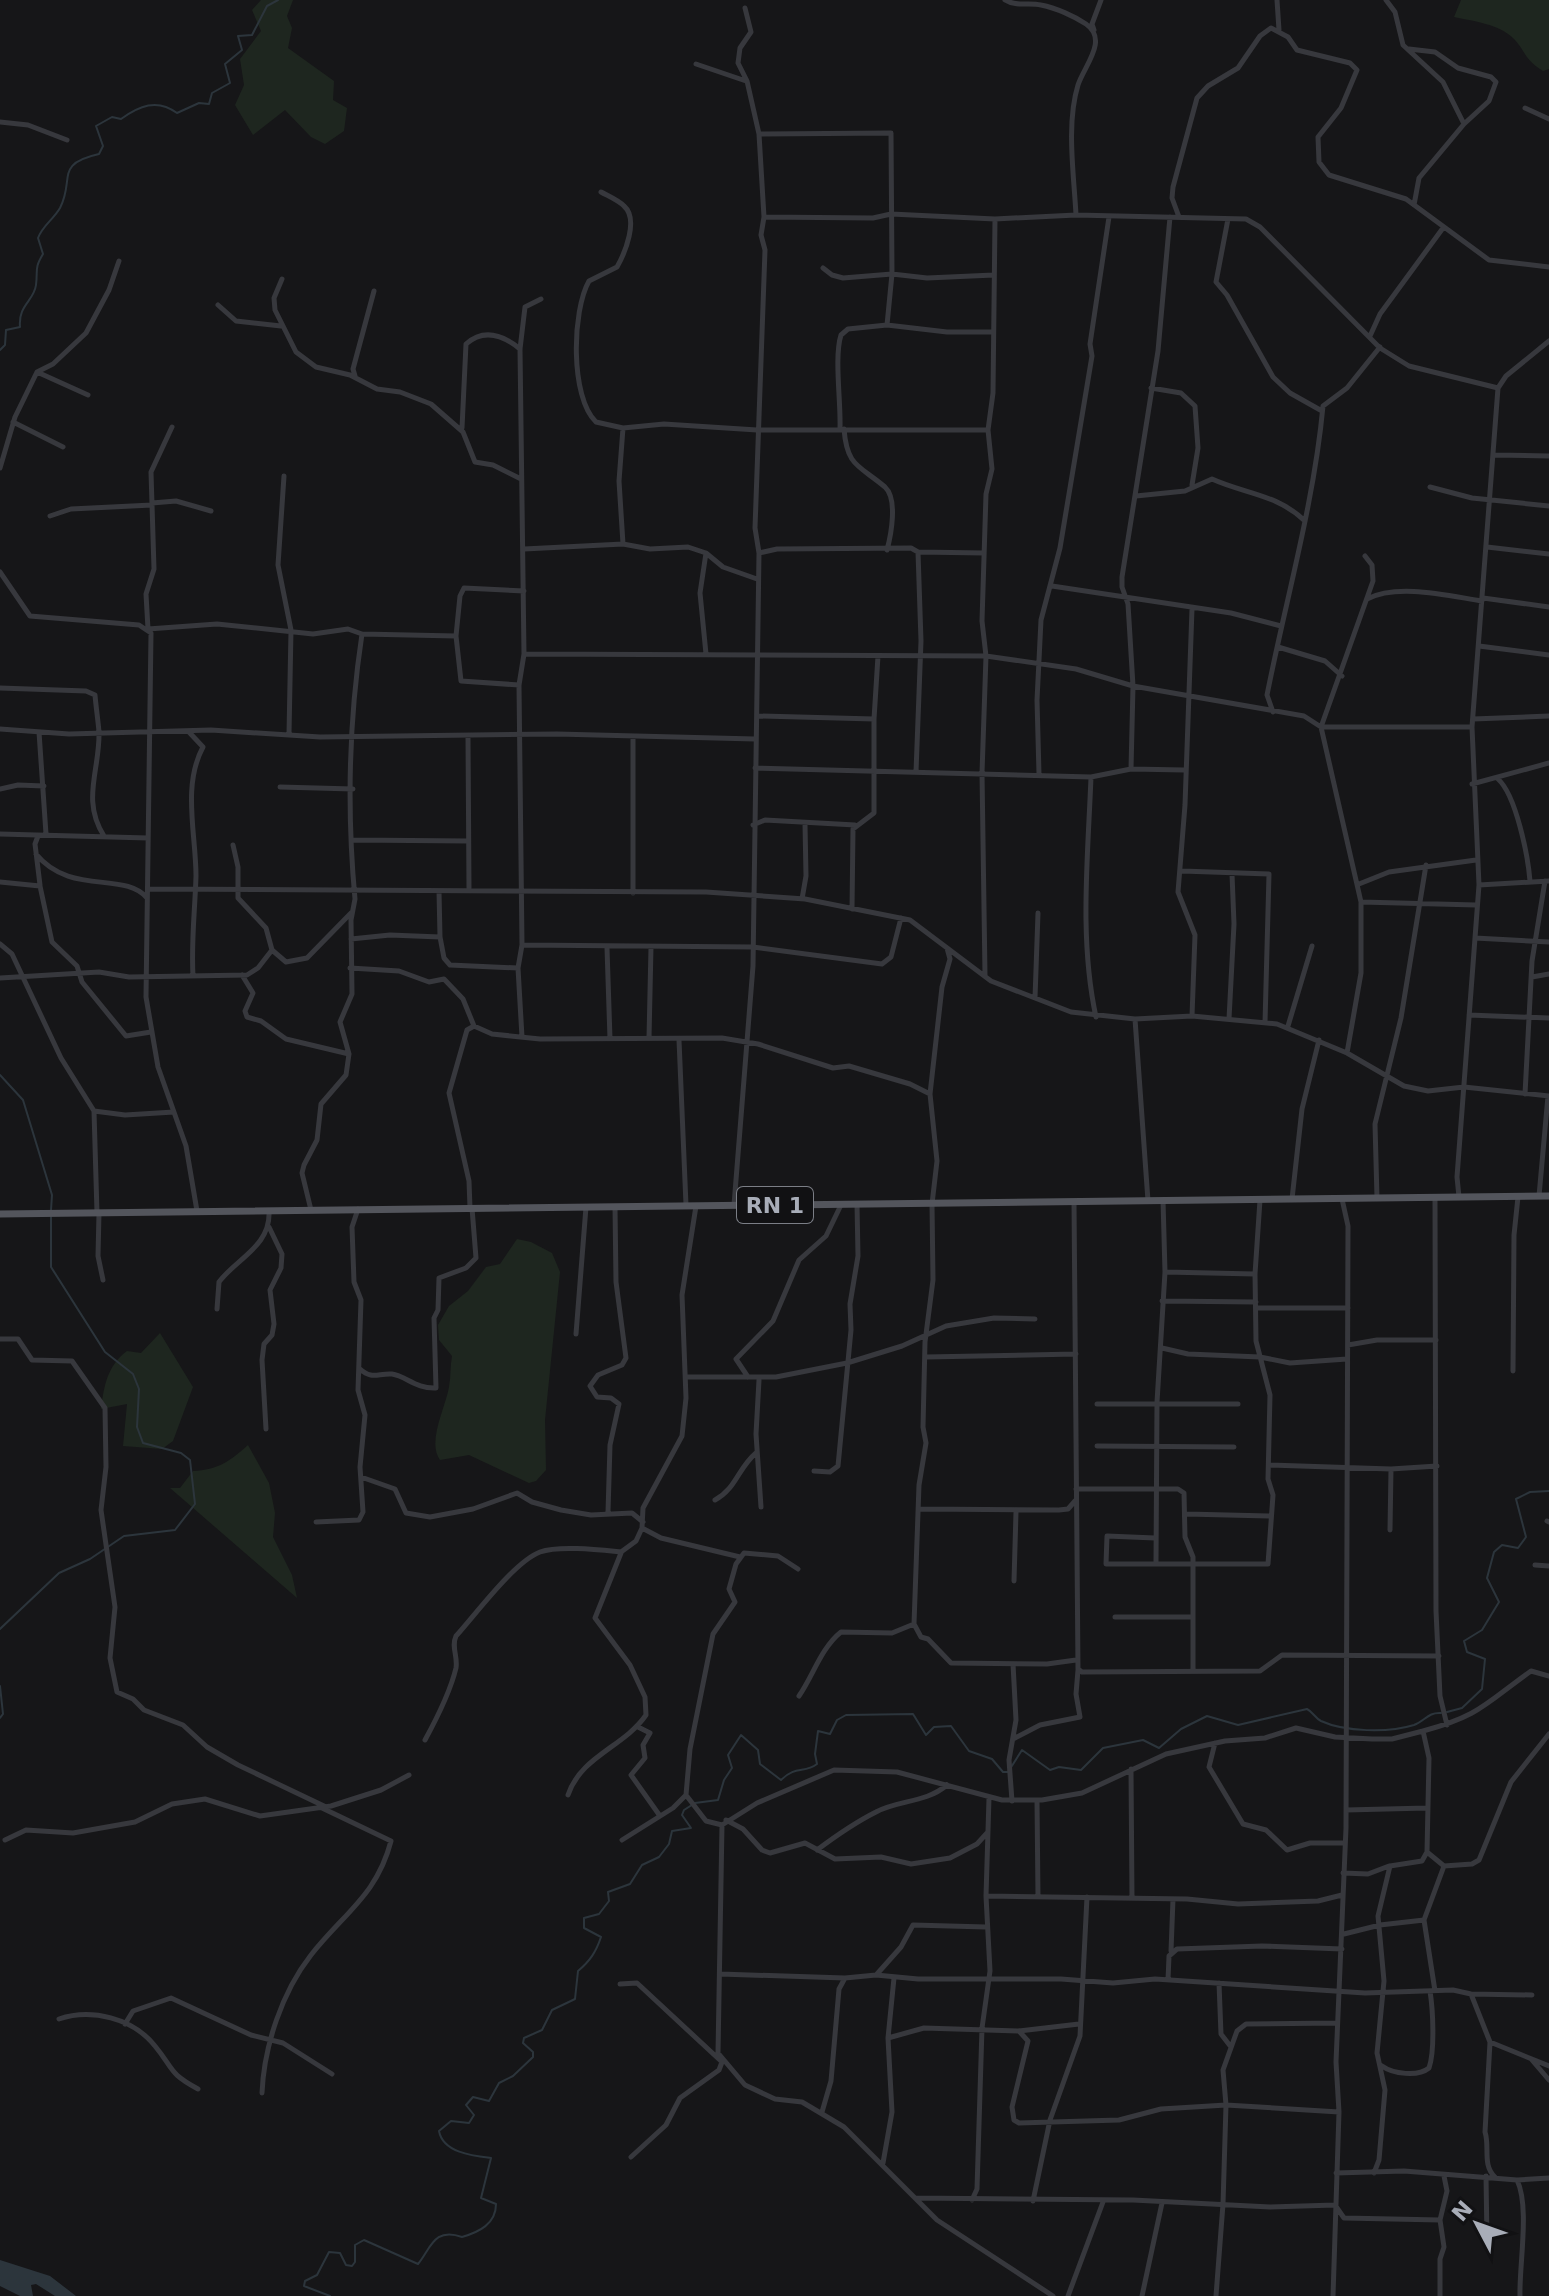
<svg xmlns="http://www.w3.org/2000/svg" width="1549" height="2296" viewBox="0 0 1549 2296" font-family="'DejaVu Sans',sans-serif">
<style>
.green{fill:#1e261f}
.water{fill:#2c353c}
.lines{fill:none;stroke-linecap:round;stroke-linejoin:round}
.stream{stroke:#2c353c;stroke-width:2}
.minor{stroke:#37383d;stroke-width:5}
.major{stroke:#53555c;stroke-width:7}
.labels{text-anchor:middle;stroke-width:8;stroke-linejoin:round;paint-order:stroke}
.shield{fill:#111113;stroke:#7b7e86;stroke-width:2}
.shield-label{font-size:22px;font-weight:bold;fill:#a8adb8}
</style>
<rect width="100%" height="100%" fill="#161618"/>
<path class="green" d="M261,0h32l-6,16 5,12 -4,20 46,33 -1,19 14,8 -3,23 -19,13 -14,-7 -26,-27 -32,25 -18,-30 9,-20 -4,-26 21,-28 -9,-21z
M1461,0h88v69l-6,2c-20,-13 -16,-18 -29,-32 -14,-15 -42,-18 -60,-22z
M517,1239l14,3 21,11 8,19 -15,148 1,50 -10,11 -7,2 -60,-28 -29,5c-13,-18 5,-51 9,-73 2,-10 1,-21 3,-31l-13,-16 -1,-15 11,-19 19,-15 18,-24 14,-3z
M160,1333l33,54 -20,54 -11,8 -39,-3 4,-42 -26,5c3,-23 6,-43 26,-58l14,2z
M248,1445l21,38 6,30 -2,24 19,38 5,23 -127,-110h10l13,-17c25,-1 37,-10 55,-26z"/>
<path class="water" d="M0,2260l50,16 26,20h-21l-19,-12 -5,1 2,11h-13l-20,-10z"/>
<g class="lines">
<path class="stream" d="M0,350l5,-5 1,-15 14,-3c-2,-22 14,-26 16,-42 2,-16 -2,-16 7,-31l-5,-16c5,-13 15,-18 22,-30 15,-29 -6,-44 39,-54l4,-8 -7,-20 16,-9 9,2c18,-13 36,-21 56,-6l22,-10 10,1 3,-11 18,-10 -5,-19 17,-14 -4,-14 14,-1 15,-29 11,-6
M0,1075l23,25 29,95 -1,15
M0,1629l59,-56 31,-14 34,-23 51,-6 20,-26 -5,-44 -9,-7 -38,-10 -6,-16 2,-38 -6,-15 -28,-22 -54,-85v-50
M0,1686l3,28 -3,4
M1447,1712l15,-4 20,-19 3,-30 -18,-7 -3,-11 18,-11 17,-28 -12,-24 7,-26 8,-7 16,3 8,-11 -10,-38 14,-7 19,-1
M330,2296l-26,-10 1,-5 12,-6 12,-23 11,1 6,12 6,1 3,-4v-17l9,-5 54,24c13,-16 16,-37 44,-27 17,-5 34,-13 34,-33l-15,-6 10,-40c-17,-2 -48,-5 -52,-27l12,-10 18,2 5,-8 -8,-10 7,-8 16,4 10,-18 14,-7 20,-19v-5l-10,-9 1,-5 18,-8 10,-20 23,-11 3,-28c12,-10 18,-19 23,-34l-17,-9v-10l15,-4 10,-13 -1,-9 22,-8 12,-19 17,-8 10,-13 3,-13 19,-3 -9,-13 2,-5 11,-7 23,-3 6,-20 8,-12 -4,-13 13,-20 17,15 2,14 21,16c15,-15 23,-6 36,-16l-2,-10 3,-23 12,3 7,-14 9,-5 67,-1 13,21 8,-8 17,-1 18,25 23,8 11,13h5l14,-22 28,20 9,-3 22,3 22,-22 40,-8 16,8 22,-19 26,-13 31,9 69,-16c6,3 8,9 14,12 24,11 67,12 93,4 11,-4 14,-13 27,-12"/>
<path class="minor" d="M1005,0c11,7 24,2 36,5 15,3 33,11 45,19 23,16 -2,42 -8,61 -12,39 -4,90 -2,130
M1277,0l2,30
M1386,0l9,12 8,33 40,37 21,42 -45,54 -5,27
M1094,30l-2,-6 9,-24
M1409,49l26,3 23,16 33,9 5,5 -7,19 -25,23
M696,64l50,17
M1525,108l24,11
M0,122l28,3 39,15
M759,134l132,-1 1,141 -5,51 60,7h45
M601,192c7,4 17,8 23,14 15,13 1,47 -7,61l-28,14c-17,30 -19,116 7,141l27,6 41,-4 93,6h231
M764,217l109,1 18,-4 104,5 81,-4 170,4 14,8 120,121 29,18 89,22
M1179,217l-7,-19 1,-11 24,-89 11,-12 30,-18 22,-32 11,-8 17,9 9,13 53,13 7,7 -16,38 -23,29 1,25 10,13 77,24 83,61 60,7
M1228,219l-12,63 11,13 46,82 17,16 32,18
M823,268l9,7 11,3 49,-4 35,4 67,-3
M282,279l-8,19 1,12 21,42 20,15 34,8 27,14 23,3 31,12 32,28 12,30 18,3 28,14
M218,305l18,16 45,5
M1370,336l10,-22 63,-86
M37,372l51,23
M355,376l-2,-7 21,-78
M1151,388l30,5 14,13 3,42 -6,37
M13,422l50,25
M172,427l-21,45 3,97 -8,25 2,35 69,-5 96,10 35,-5 14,5 94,2 5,45 58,4 3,260 -4,23
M462,428l4,-84c18,-16 37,-9 54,5
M840,428c1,-26 -6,-71 1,-93l7,-6 39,-4
M844,429c3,38 15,36 41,58 13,12 6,48 2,63
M1494,455l55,1
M0,468l15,-51 22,-45 16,-8 33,-31 23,-43 10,-29
M284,476l-6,89 13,65 -2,104
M1430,487l42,11 77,8
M1136,496l49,-5 27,-12c33,15 65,15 93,42
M152,503l24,-2 35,10
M50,516l21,-7 81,-4
M623,544l-4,-63 4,-53
M1487,547l62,7
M524,549l99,-5 27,5 38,-2 18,6 17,14 34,12
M706,553l-6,40 6,61
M759,553l18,-4 134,-1 7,4 66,1
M0,572l30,44 109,9 12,8 -5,364 12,70 28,79 11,65
M1052,586l179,27 50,13
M1483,598l66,9
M1367,599c31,-16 82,-3 115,2
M1192,609l-7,196 -7,87 17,43 -3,81
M456,636l4,-40 4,-8 60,3
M1479,646l70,9
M1278,647l47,14 17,15
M524,654l462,2 90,13 57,17 171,30 17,11h151
M519,685l5,-31 -4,-305 5,-42 16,-8
M0,688l86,3 9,4c1,12 3,25 4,37 1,38 -18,68 5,104
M1273,712l-6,-17c19,-96 47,-192 56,-289l24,-18 33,-41
M758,716l116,3v94l-21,16 -1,80
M874,719l4,-63
M1473,719l76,-3
M0,729l69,5 142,-4 109,7 237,-3 198,5
M188,731l15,16c-21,39 -7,87 -7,129 -1,34 -5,66 -3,100
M39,732l7,102
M468,737l1,151
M755,768l336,9 40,-8 53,1
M1131,769l2,-83 -5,-82 -6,-17v-10l36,-226 12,-134
M916,772l5,-131 -3,-89
M1039,774l-2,-74 4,-80 19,-72 32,-192 -2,-12 19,-127
M1091,777c-3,79 -12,162 5,240
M1498,779c18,16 30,77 32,102
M1472,784l77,-21
M280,787l73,2
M0,789l18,-4 26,1
M753,825l12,-5 90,5
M0,834l148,4
M38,836l-3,8 5,41
M353,840l115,1
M233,845l5,22v31l28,30 6,22
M36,854c34,42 89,17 111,44
M1182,871l87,3 -4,149
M0,882l40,4 12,56 25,24 5,16 44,54 25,-4
M1359,884l30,-12 87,-12
M1479,885l70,-4
M149,889l557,3 99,7 105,21 81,61 80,31 64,7 57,-3 85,8 70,29 57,33 24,5 36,-4 85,9
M439,891l1,46
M633,893v-157
M802,899l4,-23 -1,-52
M1361,902l115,3
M1475,938l74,4
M351,939l39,-4 50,2 4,21 6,7 68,3 4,69
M0,944l12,10 49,104 33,53 3,102
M522,945l231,2 129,17 9,-7 10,-39
M607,948l3,91
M947,948l3,11 -8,28 -12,107 7,67 -5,43 1,76 -8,62 -2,85 3,16 -7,42 -5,139 7,13 7,2 23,24 96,1 29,-4
M350,968l49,3 30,11 15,-3 19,20 11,27
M242,975l11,18 -8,18 2,6 14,4 25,18 63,15 -3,21 -25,29 -4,36 -13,25 -2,8 9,37
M985,975l-3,-202 4,-117 -4,-35 4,-127 6,-25 -4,-39 5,-37 2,-174
M1532,977l17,-3
M0,978l99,-6 30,5 118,-2 11,-7 14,-18 14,12 21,-4 44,-45
M1035,998l3,-85
M1469,1015l80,3
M1135,1019l13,182
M1229,1019l5,-95 -2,-50
M1288,1026l24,-80
M649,1038l2,-91
M679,1040l7,165
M1347,1053l14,-80v-71l-40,-175 52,-146 -1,-16 -7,-9
M349,1054l-9,-32 12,-28 -1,-74 4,-21c-8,-86 -6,-179 7,-265
M1525,1094l7,-133 13,-80
M94,1111l31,4 49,-3
M1539,1196l9,-100
M1459,1197l-2,-20 22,-292 -7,-158 26,-339 8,-12 43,-35
M1377,1198l-2,-74 26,-106 25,-153
M1435,1198l1,413 4,85 7,29
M1292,1199l10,-90 17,-69
M1074,1202l4,467 4,3 178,-1 22,-16 157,1
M734,1205l19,-239 6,-413 -4,-25 10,-278 -4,-15 3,-18 -5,-83 -12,-53 -9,-18 2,-15 11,-16 -6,-24
M470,1208l-1,-27 -20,-88 18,-63 7,-4 18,8 48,5 182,-1 36,6 75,24 16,-2 61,18 20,10
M99,1213l-1,43 5,24
M1165,1272l90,2
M1162,1301l94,1
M1256,1308h92
M217,1309l2,-27c18,-24 52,-36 50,-71
M576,1334l10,-127
M0,1339h18l14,21 40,1 33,47 1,59 -5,43 14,97 -5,51 7,34 16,7 11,11 39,15 24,22 31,18 86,41
M1348,1345l29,-5h59
M1162,1348l26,6 72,3 30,6 57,-4
M926,1357l150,-3
M360,1369c12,11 18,4 32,5 14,2 24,15 44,14l-2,-70 4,-8 1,-32 27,-10 10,-10 -4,-50
M1513,1371l1,-136 4,-38
M686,1377h90l71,-14 55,-17 44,-20 48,-8 41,1
M748,1377l-12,-18 37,-38 26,-61 27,-24 15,-31
M759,1380l-3,54 5,73
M1097,1404h141
M266,1429l-4,-69 2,-16 8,-9 2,-11 -4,-34 11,-22 1,-14 -13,-27
M1097,1446l137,1
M1270,1465l121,4 46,-3
M814,1471l16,1 8,-6 13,-136 -1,-26 8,-48 -1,-52
M361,1477l34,12 11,24 24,4 43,-8 44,-16 15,9 29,8 30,5 41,-2 11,9
M1076,1489h102l6,4 1,44 8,20v114
M715,1500c21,-11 23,-32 41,-47
M920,1509l139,1 9,-1 7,-8
M608,1512l2,-67 9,-41 -8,-6 -14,-1 -7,-11 8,-11 24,-10 4,-7 -10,-76 -1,-75
M1186,1514l83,2
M1547,1521l2,1
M316,1522l43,-2 4,-8 -3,-45 5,-52 -7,-25 3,-90 -7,-18 -2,-55 6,-18
M642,1528l19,10 79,19
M1390,1530l1,-61
M1155,1538l-48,-2 -1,28h162l5,-69 -5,-16 2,-84 -14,-54 -1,-67 5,-74
M1156,1563l1,-161 8,-130 -2,-72
M1535,1565l14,1
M1014,1581l2,-69
M1115,1617h78
M799,1696c14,-20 22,-48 42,-64l51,1 22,-9
M638,1727l12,6 -7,12 2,13 -14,17 29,41
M1013,1739l27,-14 40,-8 -4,-23 2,-24
M425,1740c12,-22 25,-47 31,-72 2,-12 -5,-21 0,-32 20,-22 58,-74 84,-84 19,-7 61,-2 81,0l15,-11 6,-13 1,-20 39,-72 4,-38 -4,-103 14,-89
M1215,1743l-6,24 34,57 23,6 21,20 23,-7h35
M1131,1769l1,129
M568,1795c13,-39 56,-48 78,-80l-1,-18 -15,-32 -35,-47 26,-65
M686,1795l20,26 16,4
M1012,1801l-3,-41 7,-40 -3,-56
M1037,1801l1,96
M1346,1810l81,-2
M726,1820l17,9 19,21 8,3 35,-10 30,16 46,-2 30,7 39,-6 27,-14 10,-11
M722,1825l35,-22 77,-33 63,2 105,28h40l40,-7 84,-39 59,-13 40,-3 31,-10 39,9 37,2h20l31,-8
M722,1825l-4,228 27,32 30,14 27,3 42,25 93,93 116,76
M5,1840l21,-10 47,3 62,-11 37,-18 33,-5 55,17 71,-10 50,-16 28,-15
M622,1840l51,-32 13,-13 4,-46 23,-115 22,-32 -6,-13 7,-25 8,-11 34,3 20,13
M817,1850c20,-15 37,-27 59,-38 22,-12 50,-9 71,-27
M1427,1852l17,14 -20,54 11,71
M1444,1866l28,-2 7,-4 32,-78 38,-48
M1343,1873l25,1 21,-8
M986,1896l201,3 51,5 80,-3 24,-6
M1344,1934l36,-9 44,-5
M1171,1951l2,-52
M720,1974l125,4 31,-3 42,4h143l52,4 42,-4 210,14 88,-3 18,4 61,1
M877,1974l24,-27 12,-22 73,2
M1168,1980l1,-24 8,-7 85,-3 80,3
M1219,1983l2,51 10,13
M620,1984l17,-1 85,79 -3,8 -39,28 -14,27 -35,32
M1471,1994l19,48 -5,90c5,15 -3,33 10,45
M59,2019c32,-11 74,-1 96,27 19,23 13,27 43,43
M125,2024l8,-13 38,-13 80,37 32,8 49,31
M1019,2031l9,10 -16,66 2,13 5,3 100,-3 42,-11 65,-4 113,7
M888,2038l36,-10 95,3 60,-7
M1490,2042l59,24
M1532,2060l17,20
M1382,2066c11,8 36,11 47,2 6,-17 4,-58 1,-77
M262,2093c2,-47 20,-101 49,-138 33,-42 66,-60 80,-114l-69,-33
M822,2112l9,-31 8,-92 6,-11
M883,2163l9,-51 -4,-74 6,-60
M1336,2173l68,-2 113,9 32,-2
M1374,2173l5,-13 6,-70 -8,-37 7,-72 -6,-65 12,-50 32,-5 5,-9 2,-94 -6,-27c57,-15 63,-28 108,-60l18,5
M1486,2176l1,65
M1517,2180c13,27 2,85 3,116
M915,2198l218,2 137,7 65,-2 9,13 96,2
M972,2200l5,-11 5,-161 8,-57 -4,-75 3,-98
M1033,2201l17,-81 30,-84 7,-139
M1068,2296l35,-94
M1142,2296l20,-93
M1216,2296l7,-92 3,-99 -3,-35 14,-39 9,-7 91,-1
M1333,2296l6,-184 -3,-50 10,-234 2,-602 -6,-27
M1440,2296v-37l4,-12 -4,-27 7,-29 -3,-15"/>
<path class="major" d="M0,1214l1549,-18"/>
</g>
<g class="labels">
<rect class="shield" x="737" y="1187" width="76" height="36" rx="6"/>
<g class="shield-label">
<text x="775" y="1213">RN 1</text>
</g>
</g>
<g transform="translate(1477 2224) rotate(311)" stroke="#111113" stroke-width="6" paint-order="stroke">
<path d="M0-6L14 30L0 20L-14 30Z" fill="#a8adb8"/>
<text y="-12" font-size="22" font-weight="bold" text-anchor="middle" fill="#a8adb8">N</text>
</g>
</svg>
